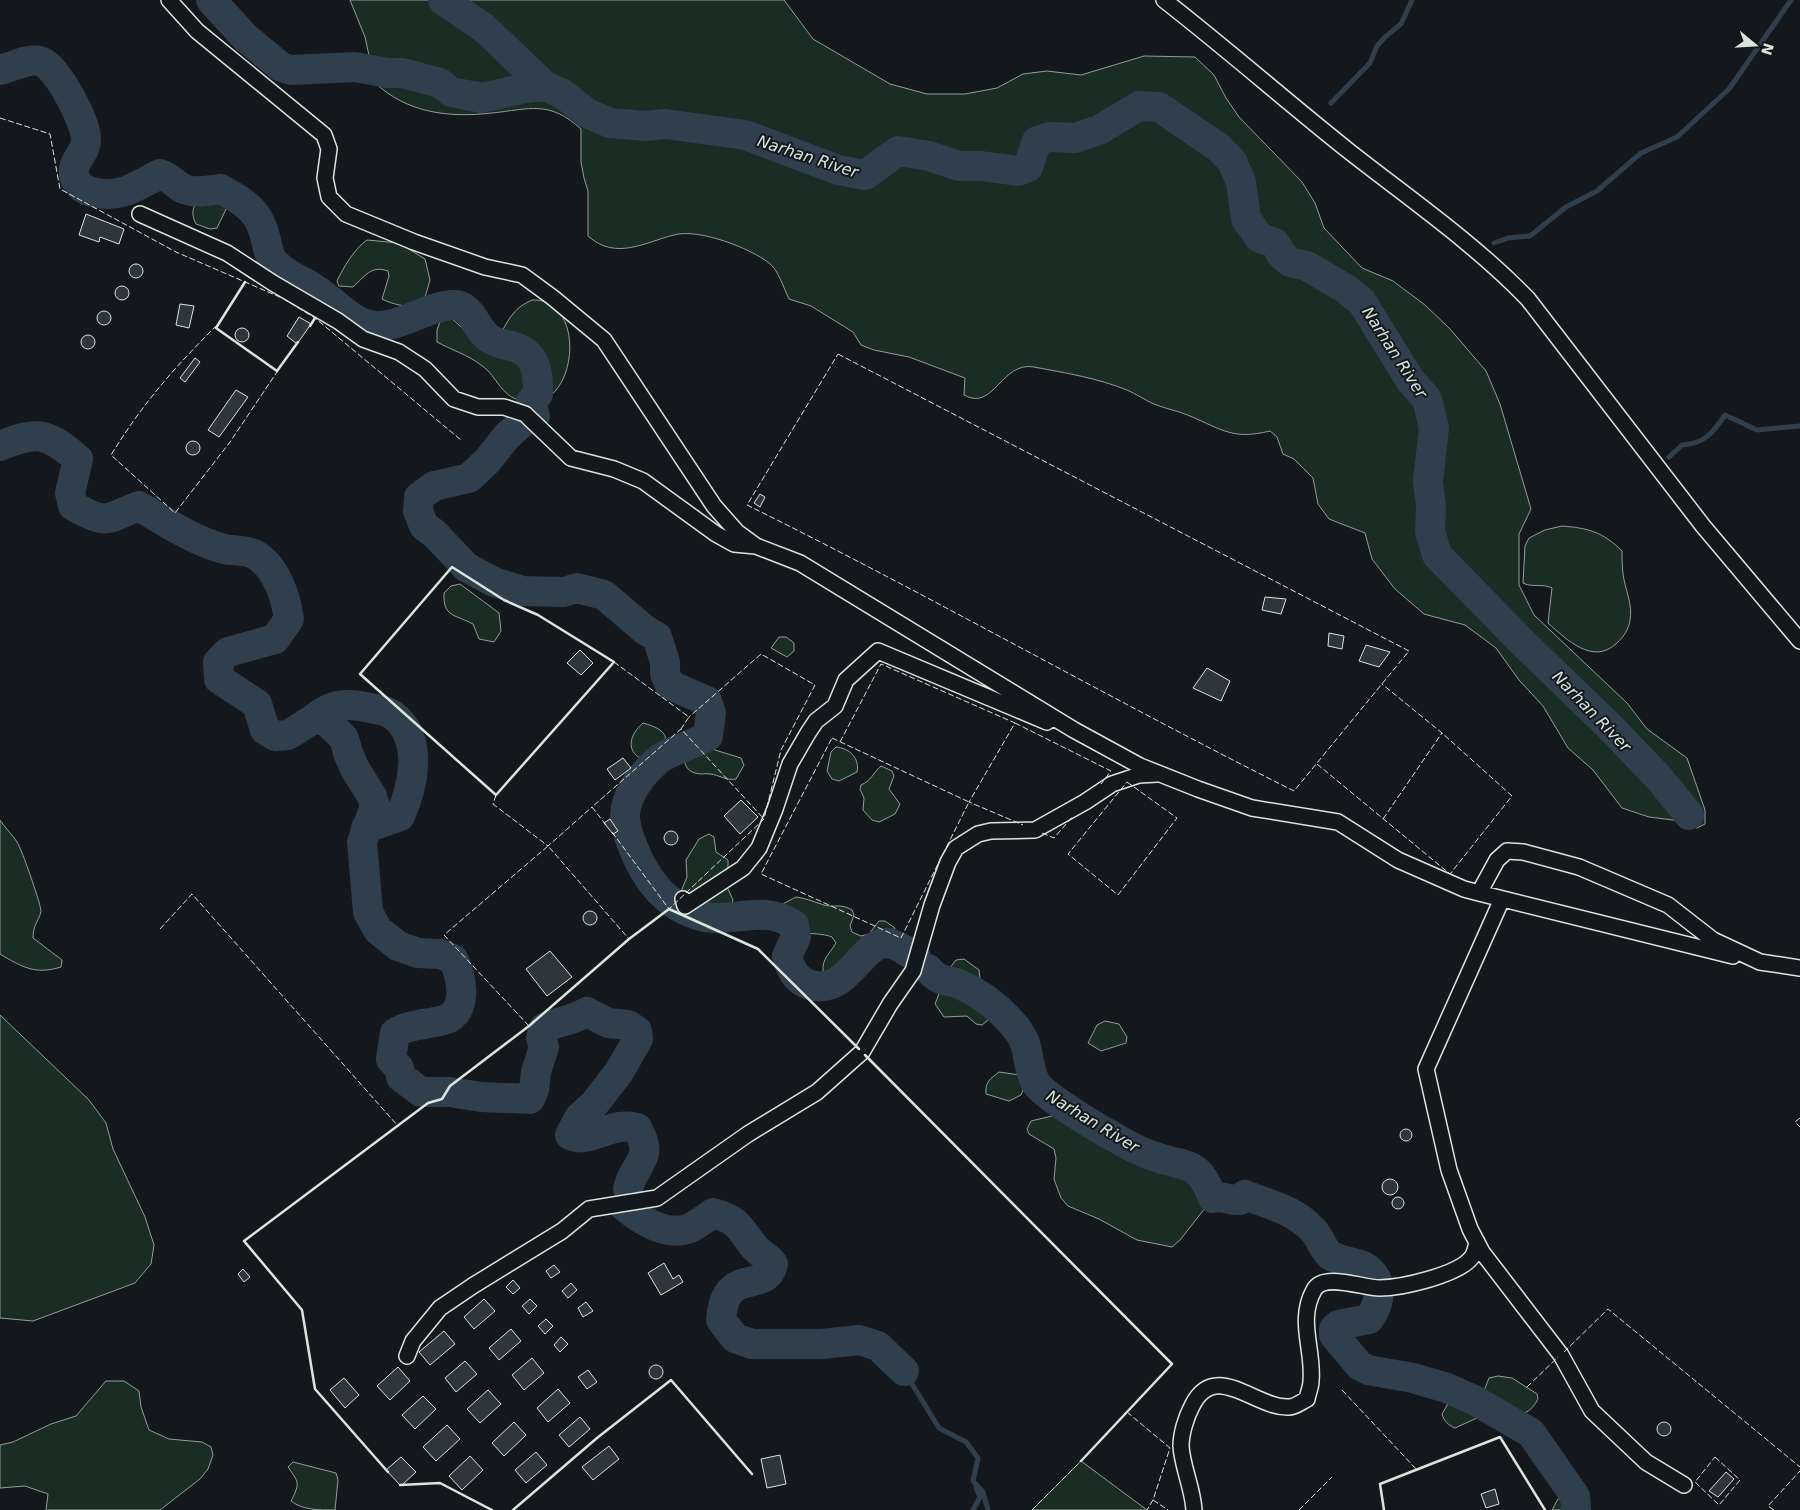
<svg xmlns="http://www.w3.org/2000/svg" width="1800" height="1510" viewBox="0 0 1800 1510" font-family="'DejaVu Sans',sans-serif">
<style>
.green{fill:#1a2d24;stroke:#939e99}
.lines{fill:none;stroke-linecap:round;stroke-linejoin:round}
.stream{stroke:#2f3f4d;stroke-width:5}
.river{stroke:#2f3f4d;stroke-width:30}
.building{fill:#2c363c;stroke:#d8e6dc}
.minor-casing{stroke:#d8e6dc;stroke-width:18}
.minor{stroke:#14181c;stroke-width:15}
.fence{stroke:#d8e6dc;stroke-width:1;stroke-dasharray:6 2.5;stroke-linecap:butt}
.wall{stroke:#d8e6dc;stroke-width:2.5}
.labels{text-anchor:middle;stroke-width:4;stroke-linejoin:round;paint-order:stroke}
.water-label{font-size:16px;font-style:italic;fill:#d8e6dc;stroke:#14181c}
</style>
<rect width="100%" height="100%" fill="#14181c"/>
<path class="green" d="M350,0h434l29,39 77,45 37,10h38l32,-6 26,-14 24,-3 34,4 63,-19 51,1 19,18 12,23 13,19 63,65 13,21 9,25 38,40 31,13 32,24 25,24 36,42 14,33 31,105 -12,25v51l15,30 93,88 20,26 40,29 18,52v14l-8,4 -24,-8 -24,-3 -27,-9 -29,-38 -25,-22 -25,-42 -24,-26 -23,-32 -31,-23 -41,-11 -29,-25 -23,-30 -7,-26 -36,-14 -11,-15 -5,-26 -19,-19 -11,-5 -6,-17 -7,-6c-37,9 -47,-1 -80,-15 -11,-5 -24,-7 -36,-12 -9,-4 -18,-10 -27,-14 -30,-12 -61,-17 -93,-23 -33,-6 -40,45 -70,28l1,-17 -56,-21 -35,-7 -13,-5 -8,-13 -42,-26 -22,-7c-5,-10 -11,-30 -20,-36 -19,-15 -71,-35 -95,-28 -29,7 -58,26 -86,1v-45l-4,-13 -3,-16v-33c-32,-29 -51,-20 -89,-16 -44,5 -84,0 -117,-30l-10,-46z
M202,196h10l13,4 2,7 -10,21 -7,1 -14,-5c-6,-12 -3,-19 6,-28z
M367,240l32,3 26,16 5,21 -7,24c-12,5 -29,1 -41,-5l7,-23 -1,-5c-17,-6 -23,5 -35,16l-14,-1 -2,-5c6,-13 18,-33 30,-41z
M532,300c56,-2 46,109 -5,102 -28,-4 -28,-25 -46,-37 -13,-10 -29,-15 -44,-23v-12l4,-11 9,-2c8,6 15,15 24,21 23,16 28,-12 39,-24 5,-7 11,-10 19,-14z
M1562,526c26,2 41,6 60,25 0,7 0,15 1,23 2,15 10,31 7,46 -1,9 -6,16 -13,23 -24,23 -51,-4 -69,-20l4,-35c-10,-5 -20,0 -29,-5l2,-37 4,-8 16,-8z
M460,584l39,29 2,18 -7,11 -15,-3 -6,-15c-19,-10 -30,-7 -29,-31l7,-7z
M779,637h7l8,6v8l-7,6 -16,-9z
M643,723c34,9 26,25 -1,36 -17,-8 -12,-25 1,-36z
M695,734l20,16 26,8 3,7 -8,14c-10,2 -16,-4 -26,-5 -5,-1 -10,1 -15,-1 -17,-5 -10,-26 -4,-37z
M836,747c13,1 24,11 21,25l-18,9 -7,-2 -5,-8 4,-19z
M881,766l11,5 2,5 -5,13 11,15 -5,10 -16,8 -7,-2 -9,-10 1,-12 -4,-9 1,-4c10,-4 12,-12 20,-19z
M0,820c5,8 12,14 17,22 4,5 25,65 24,70 -3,10 -8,13 -8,26l29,22 -1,7c-26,8 -39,0 -61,-13z
M709,834l5,3 2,15 12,8v7l-5,11 10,22c-6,21 -33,12 -48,6l-5,-12 7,-17 -1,-17 13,-21z
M796,897c10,1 18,5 28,8 10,3 17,-2 28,5l2,5 -4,11 2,6 9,4 8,-2 10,-13h6l10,7c-10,28 -30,58 -63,52l-9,-8c-1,-14 6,-17 13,-29l-4,-6c-17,-7 -51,1 -61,-16l4,-13z
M964,959l15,11 1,9 -10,17c11,8 20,9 18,24l-6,5 -6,-1 -9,-8 -23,1 -9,-13 14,-35 7,-9z
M0,1015l89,85 17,23 7,26 32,68 9,28 -3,19 -16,19 -102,38 -33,-3z
M1105,1021l14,3 8,13 -1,6 -25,8 -13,-8 9,-18z
M999,1072l21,3c5,8 5,12 1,20l-12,6 -23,-7c-1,-12 4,-15 13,-22z
M1052,1116c26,2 52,8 72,26 11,9 18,20 31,28 11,-3 16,-11 27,-14l30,30 1,12 -33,42 -8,7 -35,-7 -38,-21 -31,-13 -7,-8 -7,-19 2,-21 -2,-9 -25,-15 -2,-5 4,-8z
M1498,1376l14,2 25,16 1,5c-14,28 -40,13 -56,-3l7,-18z
M106,1381h18l15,10 2,16 8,23 20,9 33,3 9,5 2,8 -5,14 -8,10 -40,31h-114l2,-16 -23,-8 -25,2v-43l13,-3 38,-18 25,-8z
M1449,1402c11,0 18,2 27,9l1,7 -22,10c-7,-3 -11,-7 -13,-14z
M1081,1461l66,49h-115z
M293,1462l43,11 2,7 -3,30c-16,0 -33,0 -44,-9 10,-19 7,-19 -3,-34z
M1566,1496l11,1 10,5 3,8h-38l6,-11z"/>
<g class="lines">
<path class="stream" d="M1331,103l39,-40 7,-17 8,-9 16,-13 11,-24
M1494,243l14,-5 22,-2 36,-29 31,-16 44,-38 36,-16 52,-48 62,-89
M1669,457l13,-12c22,-1 31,-12 43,-30l32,15 43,-4
M904,1371l35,57 27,14 12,16 -5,23 10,11 5,18
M973,1510l7,-13 -4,-9"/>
<path class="river" d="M211,0l34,37 36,30 10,3 64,-3 33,6h14l38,10 11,9 31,6 43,-10 20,-2 18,8 24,19 23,10 35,3 21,-2 79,11 93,35 27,5 33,-24 31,5 30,10h22l37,5 10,-4 9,-26 13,-4 25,1 24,-8 40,-24 20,1 59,40 14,14 9,21 5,37 14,19 15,5 6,11 9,8 17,4 39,23 16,13 48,78 17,19 7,29 -6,53 3,25 -1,25 7,24 86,88 86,83 49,51 31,38
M443,0l41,28 61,58
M0,70c12,-3 28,-12 40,-9 16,3 47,63 46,79 0,14 -15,21 -12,35 4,21 36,21 52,16 12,-5 23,-11 34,-17 10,3 15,11 24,15 12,5 25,1 37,0 18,10 36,20 42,41 4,10 4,23 11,32 12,14 27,17 41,27 15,9 28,24 43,32 32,17 63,-15 95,-16 20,-1 22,25 37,34 15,9 26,3 40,18 8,9 8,25 8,37l-7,8 4,14 -2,-5
M524,421l-17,15 -20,25 -18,17 -35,8 -15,11 -1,14 6,15 11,8 31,33 28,15 29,9 41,1 13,-4 27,7 41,35 12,7 8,25v12l5,11 37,16 4,12 -3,23c-15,9 -40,15 -51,25 -15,13 -32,34 -32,55 0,8 3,18 6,26 12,33 31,62 66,73 33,11 64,-13 97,10l2,12 -9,19c3,12 9,25 23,29 37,10 49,-38 74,-42 11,-1 23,9 32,14
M0,446c38,-16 47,-13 78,13l-8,34 3,13c36,20 32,13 66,0 26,16 56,35 85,43 9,2 22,1 30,5 22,12 32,43 35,65l-14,20 -47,13 -10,10 1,17 38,25 8,26 10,6 13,-1 24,-15 12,-1 20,19 4,15 7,16 17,27 3,10 -13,36 6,70 10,18 20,16 20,7 22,1 13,5c9,16 16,54 -9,61 -17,5 -33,3 -49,13l-4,26 8,9 2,9 20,15h29l31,5 49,2 4,-9 2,-18 8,-25 -3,-9 3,-10c16,-8 26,-6 43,-16l21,11 20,2 9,6 1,8 -19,33 -24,31 -16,15 -9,17c18,10 43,-15 67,-7 19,32 -4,35 -9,61
M312,720c17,-14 30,-18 53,-13 9,2 22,3 29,9 30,24 19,71 6,100l-34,12
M928,969c13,15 18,9 33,16 18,8 36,21 49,36 5,5 12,15 15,22 4,13 4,29 11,40 6,12 63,46 78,54 14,9 29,16 45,21 31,10 39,3 54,40 10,-3 17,3 27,2l5,-5c25,10 48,14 68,35 7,7 9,18 17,25 11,7 22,6 33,11 22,12 18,37 6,53l-31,6 -4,4v6l25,30 9,5 45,8 34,10 27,12 57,33 44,63 1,14
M625,1207c17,14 42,30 65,21 8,-4 16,-10 23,-15 26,7 27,16 42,35 6,6 13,9 18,16 -7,32 -48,-1 -52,56l14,18 17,6h70l37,-4 19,6 26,25"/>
</g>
<path class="building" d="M86,214l38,15 -5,15 -19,-7 -1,5 -20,-7z
M129 271a7 7 0 1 1 14 0a7 7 0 1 1-14 0Z
M115 293a7 7 0 1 1 14 0a7 7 0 1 1-14 0Z
M180,304l14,2 -5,22 -13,-3z
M97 318a7 7 0 1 1 14 0a7 7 0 1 1-14 0Z
M299,317l12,7 -14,20 -10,-8z
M235 335a7 7 0 1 1 14 0a7 7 0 1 1-14 0Z
M81 342a7 7 0 1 1 14 0a7 7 0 1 1-14 0Z
M195,358l5,4 -15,20 -5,-4z
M236,390l12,7 -29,40 -11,-7z
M186 448a7 7 0 1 1 14 0a7 7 0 1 1-14 0Z
M760,494l5,3 -5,10 -6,-4z
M1265,597l21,2 -5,15 -19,-4z
M1329,633l15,3 -2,13 -14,-3z
M1366,645l24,7 -11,15 -20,-6z
M580,650l13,13 -12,12 -14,-12z
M1207,668l23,13 -9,20 -28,-13z
M623,758l8,10 -16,12 -8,-11z
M741,800l17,17 -18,17 -16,-18z
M610,819l8,12 -5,3 -9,-11z
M664 838a7 7 0 1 1 14 0a7 7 0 1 1-14 0Z
M583 918a7 7 0 1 1 14 0a7 7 0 1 1-14 0Z
M550,951l22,26 -25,19 -21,-27z
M1400 1135a6 6 0 1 1 12 0a6 6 0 1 1-12 0Z
M1382 1187a8 8 0 1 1 16 0a8 8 0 1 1-16 0Z
M1392 1203a6 6 0 1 1 12 0a6 6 0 1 1-12 0Z
M664,1263l9,16 6,-4 4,7 -22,13 -13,-22z
M554,1265l6,7 -9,6 -5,-7z
M243,1269l7,8 -6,5 -6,-8z
M513,1280l7,8 -7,6 -7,-7z
M571,1283l6,7 -9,8 -6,-7z
M484,1299l11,12 -21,18 -10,-12z
M530,1299l7,7 -8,8 -7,-8z
M586,1302l7,9 -10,6 -5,-9z
M546,1319l7,7 -8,8 -7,-8z
M511,1329l10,12 -22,19 -10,-12z
M444,1331l11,13 -25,21 -11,-13z
M561,1337l7,7 -8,8 -6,-7z
M532,1358l12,15 -20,17 -12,-15z
M465,1361l12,13 -21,18 -11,-14z
M649 1372a7 7 0 1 1 14 0a7 7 0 1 1-14 0Z
M398,1367l12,14 -20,19 -13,-14z
M588,1370l9,12 -10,7 -9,-12z
M344,1378l15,17 -14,13 -15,-18z
M558,1389l12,14 -22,19 -11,-14z
M488,1390l13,14 -21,19 -13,-14z
M423,1396l13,13 -21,20 -13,-14z
M580,1417l10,12 -21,18 -10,-12z
M514,1422l12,13 -22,21 -12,-13z
M1657 1429a7 7 0 1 1 14 0a7 7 0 1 1-14 0Z
M447,1425l13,14 -24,22 -13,-14z
M609,1446l10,13 -26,21 -11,-13z
M536,1452l11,13 -21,18 -11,-13z
M780,1455l6,29 -19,4 -6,-29z
M470,1456l13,14 -21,20 -13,-14z
M401,1457l15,15 -15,14 -15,-16z
M1726,1472l8,7 -16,18 -9,-6z
M1495,1489l4,15 -13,4 -5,-14z"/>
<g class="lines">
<defs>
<path id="minor" d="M169,0l28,31 127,104 5,14 -4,29 4,19 17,17 68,28 71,25 37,8 30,22 52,43 110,166 23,26 19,14 44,17 274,167 66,36 58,23 54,19 86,14 60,38 66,29 15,4 18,-33 10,-9 16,1 56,15 89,38 45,35 47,22 40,6
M1164,0c63,49 123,102 186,152 60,47 125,92 178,147l175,227 97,115
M140,214l87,39 46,30 65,38 25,18 36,13 26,17 29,30 24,8h26l21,7 46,44 43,11 29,12 73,53 18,10 22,2
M1479,893l254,63
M683,899l2,7 58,-38 16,-20 16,-39 15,-45 18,-31 8,-12 19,-15 11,-26 32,-29 169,71
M1502,899l-76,170 23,101 21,59 12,23 79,103 31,56 54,51 38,23
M407,1356l6,-15 27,-33 34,-23 88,-54 27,-22 68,-11 91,-64 69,-42 45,-40 28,-48 23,-33 19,-66 16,-43 8,-14 22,-14 13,-3 44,-1 50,-28 27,-18 27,-9 18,-1
M1194,1510c-1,-21 -12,-44 -13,-64 0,-12 5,-29 11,-40 23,-47 64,3 97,1 6,0 12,-5 18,-8 1,-6 4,-12 4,-18 3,-31 -14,-61 3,-91 9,-18 49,-2 65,-2 22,0 80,-13 93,-31 3,-4 4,-11 5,-15"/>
</defs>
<use href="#minor" class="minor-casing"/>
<use href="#minor" class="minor"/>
<path class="fence" d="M0,118l50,16 10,55 116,63 106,46 33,20 146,122
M217,325c-43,43 -74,78 -106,130l64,58 55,-71 49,-73
M838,354l571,297 -115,140c-184,-92 -363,-195 -547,-286z
M614,662l75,55 -8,12
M1015,723l96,48 -10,13
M832,738l137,64 -68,136 -140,-64z
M840,742l41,-78 134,59 -46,79 54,23
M1317,764l133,110 62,-78 -70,-63 -60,-49
M1127,782l50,36 -59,77 -50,-41z
M496,795l-3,9 55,42 44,-39
M1383,819l59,-86
M606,825l-14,-18 89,-78 83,90
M612,832l57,77 95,-90 17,-69 34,-65 -54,-31 -72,63
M1042,833l12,5 19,-22
M160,929l32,-35 206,232
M529,1026l-85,-91 104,-89 81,93
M1800,1118l-5,4 5,5
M1564,1352l44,-43 192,158
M1527,1387l31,-30
M1342,1390l75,80
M1127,1412l43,36 -17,52 -6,10
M1715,1457l25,23 -21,25 -24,-23z
M1153,1500l15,10
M1032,1510l49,-49
M1299,1510l33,-33
M1774,1510l-6,-4 32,-35"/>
<path class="wall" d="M245,282l-29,46 61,43 21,-29
M310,326l5,-8
M452,567l52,33 34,15 76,47 -118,133 -136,-121z
M865,1055l307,309 -91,97
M388,1472l-73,-83 -13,-79 -58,-69 184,-138 14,-4 8,-13 79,-60 100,-87 40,-30 89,40 101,100
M400,1485l40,-2 52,27
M513,1510l84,-72 74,-58 81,94
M1384,1510l-4,-26 120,-47 45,73"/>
</g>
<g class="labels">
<g class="water-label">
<text transform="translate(808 156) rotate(18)" y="6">Narhan River</text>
<text transform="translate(1395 352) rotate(57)" y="6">Narhan River</text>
<text transform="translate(1592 711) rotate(46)" y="6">Narhan River</text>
<text transform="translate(1093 1121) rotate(31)" y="6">Narhan River</text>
</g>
</g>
<g transform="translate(1755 45) rotate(108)" stroke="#14181c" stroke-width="4" paint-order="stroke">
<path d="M0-4L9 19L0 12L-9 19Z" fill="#d8e6dc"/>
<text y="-8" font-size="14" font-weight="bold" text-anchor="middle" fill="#d8e6dc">N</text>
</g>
</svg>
